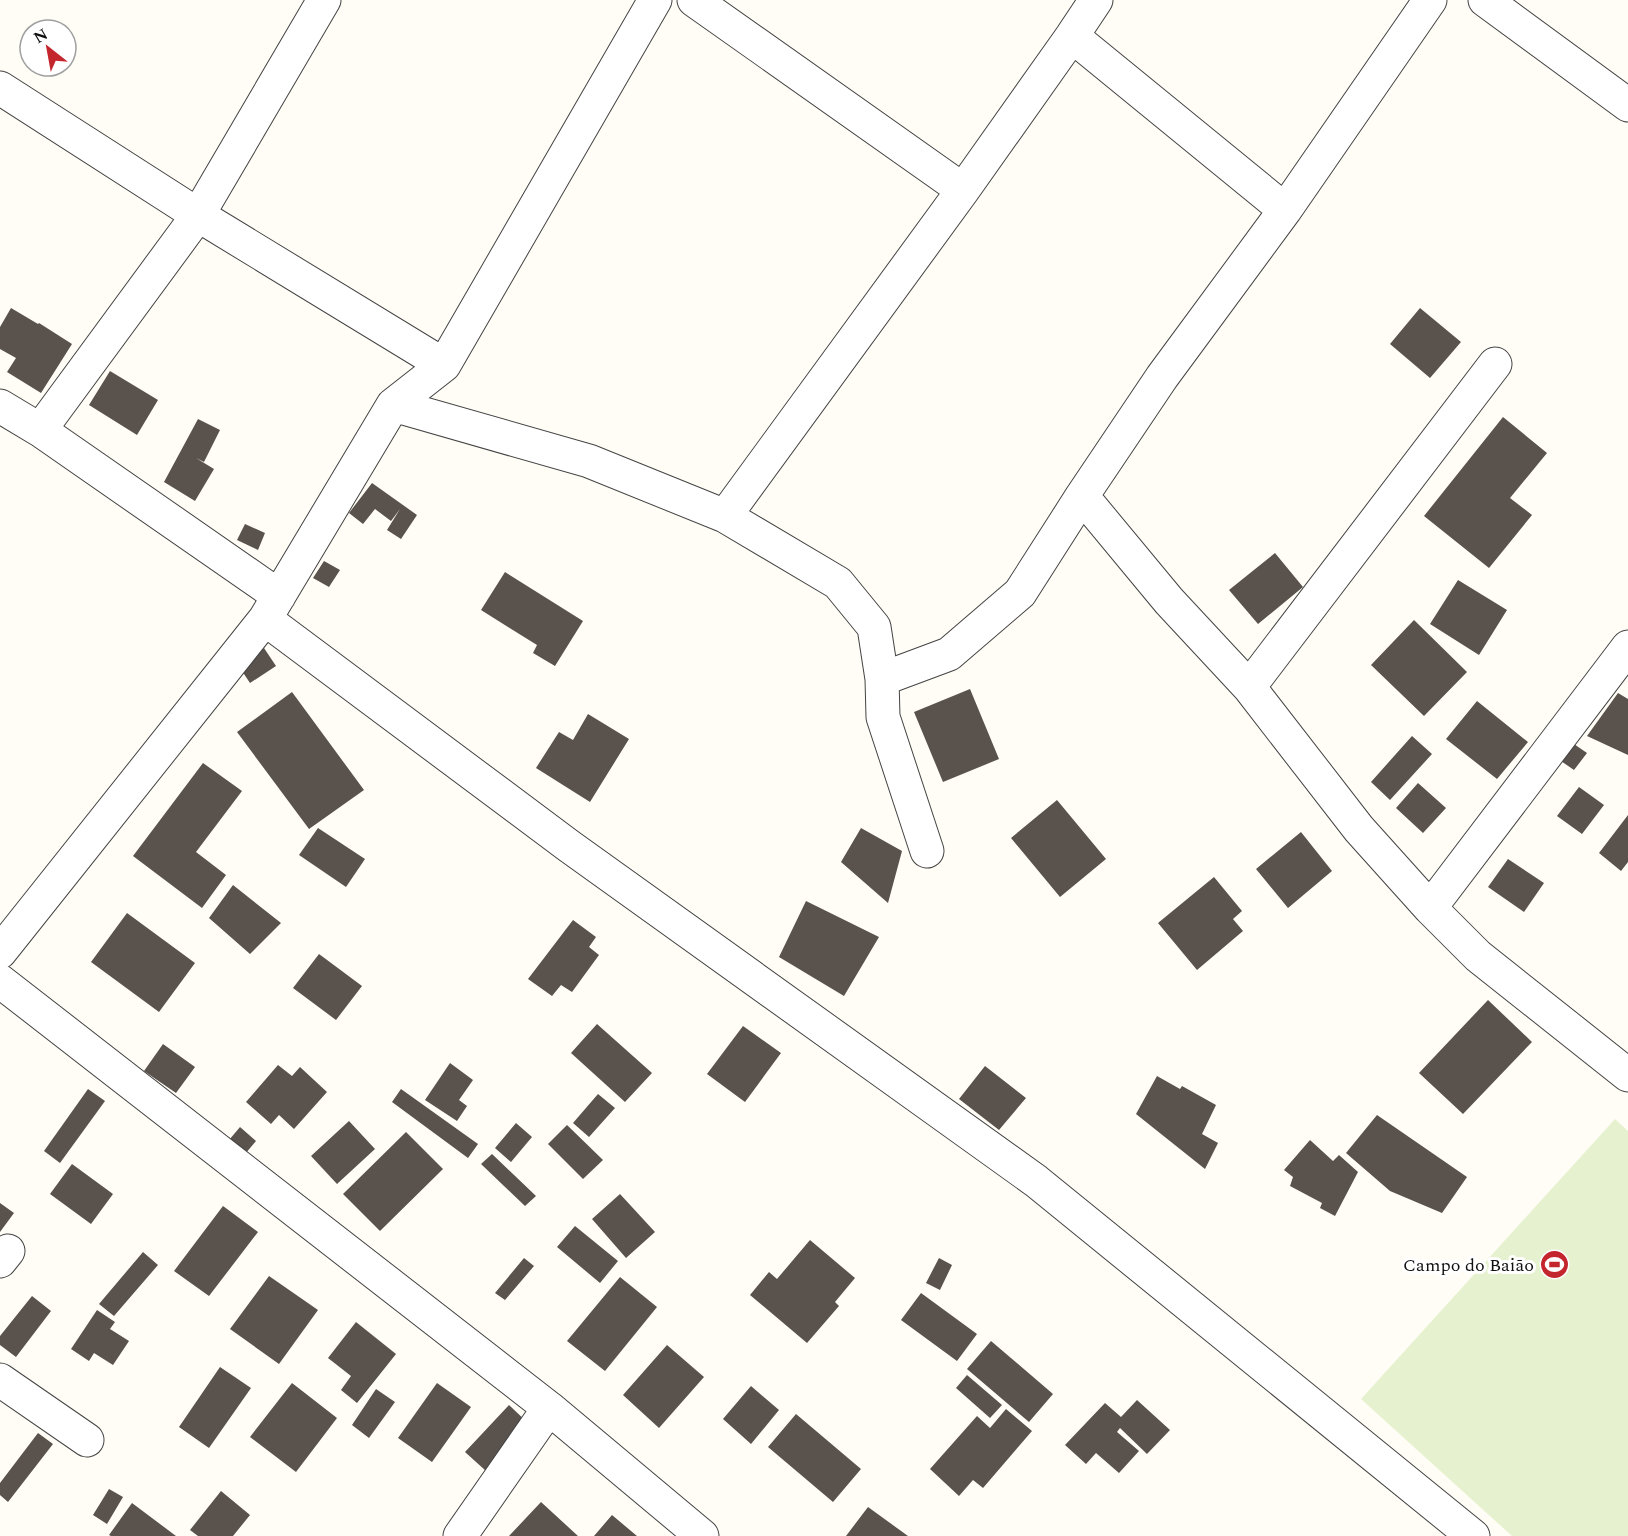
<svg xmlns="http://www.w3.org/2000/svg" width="1628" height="1536" viewBox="0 0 1628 1536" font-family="Spectral,serif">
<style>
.pitch{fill:#e6f2cf}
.building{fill:#5a524d}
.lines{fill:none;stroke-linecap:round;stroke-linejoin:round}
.minor-casing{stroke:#444;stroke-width:35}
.minor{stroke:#fff;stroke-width:33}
.labels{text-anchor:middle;stroke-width:6;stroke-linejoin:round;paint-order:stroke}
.poi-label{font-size:18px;fill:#111;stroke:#fff;text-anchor:end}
</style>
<rect width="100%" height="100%" fill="#fffdf5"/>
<path class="pitch" d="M1615,1119l13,12v405h-116l-151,-137z"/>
<path class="building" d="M11,308l27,16 1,-1 33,21 -31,49 -34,-21 9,-14 -16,-9v-22z
M1420,308l41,34 -31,36 -40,-34z
M110,371l48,29 -21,35 -48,-30z
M1503,417l44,36 -37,45 22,17 -43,53 -65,-52z
M198,419l22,11 -16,32 -8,-4 18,11 -19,32 -31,-19z
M372,483l45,32 -16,24 -14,-9 13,-21 -9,12 -16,-12 -12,15 -14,-11z
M245,524l20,9 -7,17 -21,-10z
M1275,553l28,34 -45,37 -29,-34z
M324,561l16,9 -11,17 -16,-9z
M505,572l78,49 -28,45 -22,-13 4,-8 -56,-35z
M1458,580l49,30 -28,45 -49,-31z
M1414,620l53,52 -43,44 -53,-51z
M264,648l12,18 -26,17 -12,-18z
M970,689l29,70 -56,23 -29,-70z
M292,692l72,98 -55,39 -72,-97z
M1618,693l10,6v56l-41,-19z
M1477,701l51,41 -31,37 -51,-40z
M588,714l41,25 -39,63 -54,-34 23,-36 14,8z
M1412,736l20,18 -42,46 -19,-18z
M1571,742l16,11 -13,17 -16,-11z
M203,763l39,28 -46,61 30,23 -24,33 -69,-52z
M1418,783l28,25 -23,25 -27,-25z
M1579,787l25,18 -22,29 -25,-18z
M1057,800l49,59 -46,38 -49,-59z
M1628,815v47l-7,9 -22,-18z
M318,828l47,31 -19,28 -47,-32z
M861,828l41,23 -14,52 -47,-41z
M1301,832l31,39 -44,37 -32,-39z
M1508,859l36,24 -20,29 -36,-25z
M1214,877l28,34 -9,8 10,12 -46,39 -39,-47z
M233,885l48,38 -31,31 -41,-36z
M806,901l73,36 -35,59 -65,-39z
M127,913l68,50 -36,49 -68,-50z
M573,920l23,17 -7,10 10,8 -27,37 -11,-7 -9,11 -24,-17z
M319,954l43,32 -26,34 -43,-32z
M1488,1000l44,42 -69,72 -44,-41z
M597,1024l55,49 -27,29 -54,-49z
M743,1026l38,27 -36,49 -38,-28z
M163,1044l32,23 -19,26 -32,-22z
M450,1063l23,17 -14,20 8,6 -10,15 -32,-21z
M278,1065l14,11 8,-9 27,25 -33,37 -15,-14 -8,9 -25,-22z
M985,1066l41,32 -27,32 -40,-31z
M1157,1076l23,13 2,-3 34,19 -14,29 16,9 -13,26 -69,-55z
M88,1089l17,12 -45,62 -16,-12z
M401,1089l77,55 -10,14 -76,-56z
M598,1094l17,14 -26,29 -16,-14z
M1377,1115l90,62 -25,36 -52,-22 -44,-38z
M349,1121l26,28 -38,35 -26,-28z
M516,1123l16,14 -21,25 -16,-14z
M567,1125l36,35 -20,19 -35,-35z
M240,1127l16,14 -16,19 -16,-14z
M406,1132l37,37 -63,62 -37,-37z
M1310,1140l23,21 6,-6 19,17 -23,44 -15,-8 2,-5 -32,-17 3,-9 -9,-7z
M492,1154l44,42 -11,10 -44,-42z
M72,1164l41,30 -22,30 -41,-30z
M620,1194l35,38 -29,26 -34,-39z
M0,1203l14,10 -14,19z
M223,1206l35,26 -49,64 -35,-25z
M575,1226l43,35 -18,22 -43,-36z
M810,1240l45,38 -20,24 4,4 -32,37 -57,-48 19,-23 8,7z
M143,1252l15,13 -44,51 -15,-12z
M524,1258l10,8 -29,34 -10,-7z
M939,1258l13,7 -12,25 -14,-7z
M269,1276l49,34 -39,54 -49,-35z
M620,1277l37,30 -52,64 -38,-30z
M921,1293l56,41 -20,27 -56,-41z
M32,1296l19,15 -35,46 -16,-12v-9z
M97,1310l18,12 -5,7 19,12 -16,24 -19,-12 -5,8 -18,-12z
M356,1322l40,32 -39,49 -16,-13 10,-14 -23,-18z
M991,1341l62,53 -24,28 -62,-53z
M667,1345l37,32 -45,51 -36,-33z
M220,1367l31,21 -42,60 -30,-21z
M967,1375l35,30 -12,13 -34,-30z
M292,1383l45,35 -41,54 -46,-35z
M437,1383l34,24 -39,55 -34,-24z
M751,1386l28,24 -28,34 -28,-25z
M376,1389l19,13 -26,36 -17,-13z
M1137,1400l33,30 -23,24 -27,-26 -3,4 22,19 -20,22 -23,-20 -10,11 -21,-19 40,-42 16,14z
M509,1405l20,19 -43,47 -21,-19z
M1006,1409l26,22 -49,57 -10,-8 -14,16 -29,-27 47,-53 13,12z
M796,1414l65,55 -28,33 -65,-55z
M38,1433l15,11 -45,58 -8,-7v-12z
M109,1489l14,8 -16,27 -14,-9z
M221,1491l29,24 -17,21h-35l-8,-6z
M541,1502l37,34h-69z
M132,1503l44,33h-65l-2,-1z
M868,1507l40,29h-62z
M612,1515l25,21h-43z"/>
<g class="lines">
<defs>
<path id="minor" d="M694,0l269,190
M1485,0l143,105
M1072,36l213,174
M0,88l198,127 246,150
M393,405l196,56 136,55 113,67 36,44 8,52 1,38 44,134
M0,406l40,24 239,166
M40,430l158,-215 126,-215
M1082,496l87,105 80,86 110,142 71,79 48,48 150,119
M725,516l238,-326 109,-154 24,-36
M265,619l304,227 467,335 437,355
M882,679l67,-25 71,-61 62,-97 80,-119 123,-167 145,-210
M1249,687l246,-323
M1430,908l198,-261
M0,952l265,-333 128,-214 51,-40 211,-365
M0,981l549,427 153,128
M0,1261l8,-10
M0,1380l87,60
M460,1536l89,-128"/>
</defs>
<use href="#minor" class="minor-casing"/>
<use href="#minor" class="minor"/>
</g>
<defs>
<symbol id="stadium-disc" viewBox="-11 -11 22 22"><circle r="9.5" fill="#c4262e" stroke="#fff"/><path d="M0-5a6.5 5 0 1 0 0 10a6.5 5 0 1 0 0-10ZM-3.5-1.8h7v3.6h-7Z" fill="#fff"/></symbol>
</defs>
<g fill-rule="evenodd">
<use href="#stadium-disc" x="1538" y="1248" width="33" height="33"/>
</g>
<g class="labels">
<g class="poi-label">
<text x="1534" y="1271">Campo do Baião</text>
</g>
</g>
<g transform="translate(48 48) rotate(329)"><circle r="28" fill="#ffffff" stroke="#a0a0a0" stroke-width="1.5"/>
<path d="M0-4.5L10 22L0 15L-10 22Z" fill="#c4262e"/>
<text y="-9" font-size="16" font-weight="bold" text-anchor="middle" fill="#111111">N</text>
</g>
</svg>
